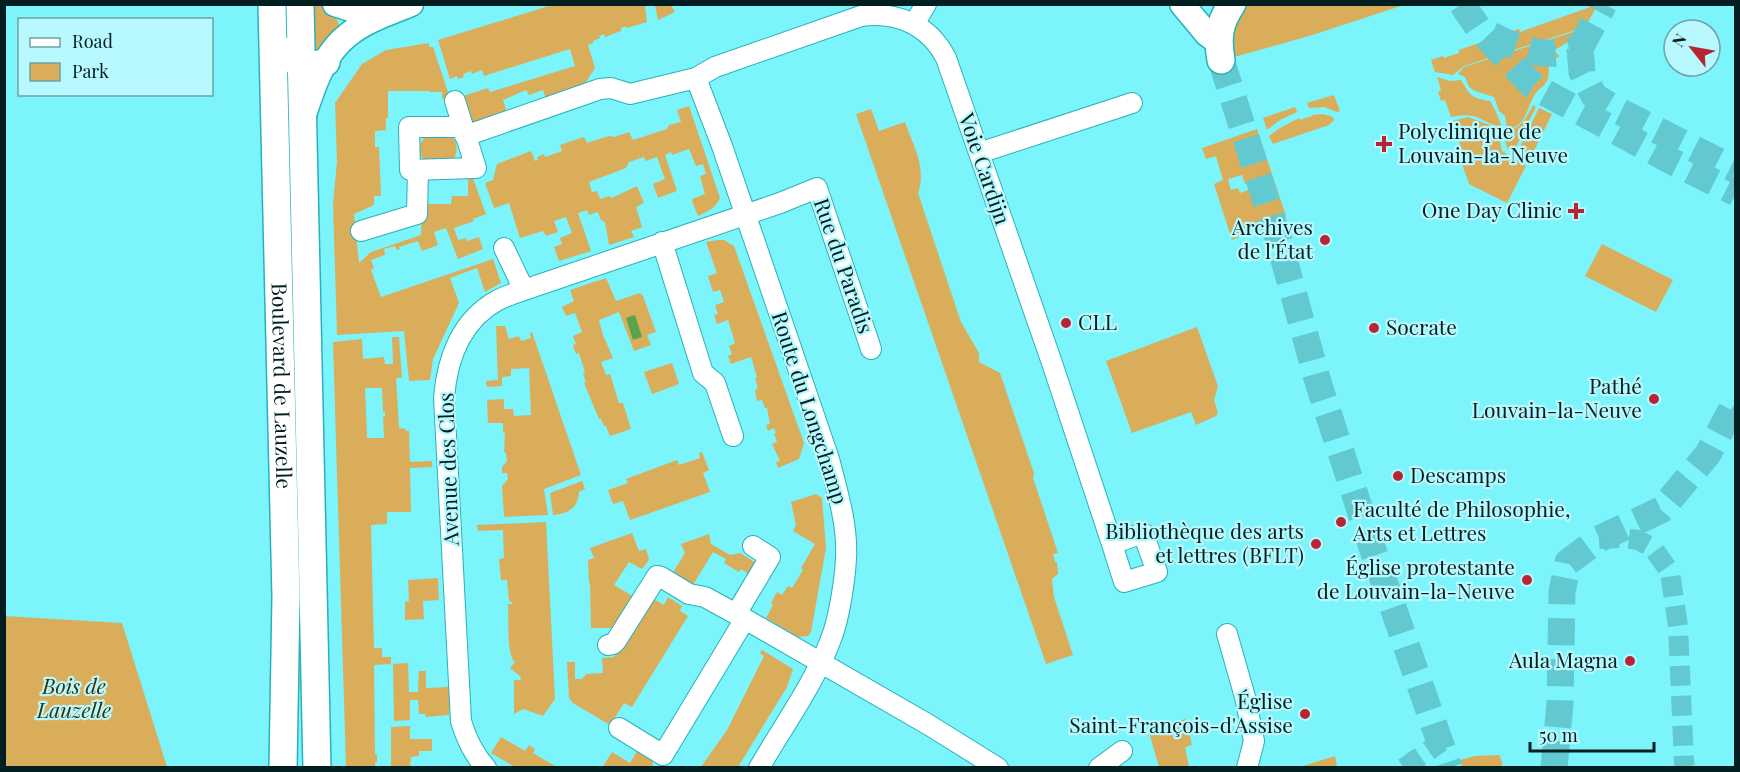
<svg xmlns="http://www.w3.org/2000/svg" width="1740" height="772" viewBox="0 0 1740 772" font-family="'Playfair Display',serif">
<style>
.green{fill:#daad5b;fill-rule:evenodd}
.water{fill:#5aa34f}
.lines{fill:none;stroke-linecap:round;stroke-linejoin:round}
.minor-tunnel{stroke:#63c9d0;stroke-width:20;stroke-dasharray:20 10;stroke-linecap:butt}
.secondary-tunnel{stroke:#63c9d0;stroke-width:27;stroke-dasharray:27 14;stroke-linecap:butt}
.minor-casing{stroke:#29b1b9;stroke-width:22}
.tertiary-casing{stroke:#29b1b9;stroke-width:27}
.secondary-casing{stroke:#29b1b9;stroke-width:30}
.minor{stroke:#fff;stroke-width:20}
.tertiary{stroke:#fff;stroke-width:24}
.secondary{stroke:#fff;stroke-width:27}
.poi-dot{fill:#b72535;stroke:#b7f9fe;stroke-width:2}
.labels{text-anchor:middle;stroke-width:4.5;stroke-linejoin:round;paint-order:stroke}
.poi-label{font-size:21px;fill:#031e20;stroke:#b7f9fe;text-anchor:end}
.street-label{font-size:21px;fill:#031e20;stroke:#b7f9fe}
.park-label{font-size:21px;font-style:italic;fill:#422d00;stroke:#b7f9fe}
</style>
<rect width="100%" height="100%" fill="#7bf4fc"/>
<path class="green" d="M312,5c18,0 24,10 29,25l-23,20 -6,3z
M552,5h93l2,17 -20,6 -1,-2 -5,2v3l-16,6 -1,-3 -5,2 1,2 -7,3v2l-5,2 7,23 -11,17 -38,14 -3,-9 -14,5 -3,-5 -23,10 4,13 -36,14 -14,-29 31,-10 2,4 85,-26 -5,-17 -86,27 -2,-6 -10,4 -1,-3 -8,3 1,3 -6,2 -1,-3 -7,3 -12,-39z
M655,5h16l4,7 -17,8z
M1242,5h162l-95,31 -82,23 3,-37z
M1593,5h5l-13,22 -121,39 -11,9 -18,-3 -4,-12 12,-4 1,2 15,-5v-3l60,-21 1,3 73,-26z
M1576,31l-8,11 -15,9 7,5 -11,6c-1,7 1,12 -2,19 -3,6 -9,8 -12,13 -9,15 -8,32 -28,36l-2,-14 -6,-5 -5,-14 -19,-6 -6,-4 -4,-10 -7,-3 6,-7z
M429,43v4h4l17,51 -8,1v-7h-12l-1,-1h-41v27h-2v12l-11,1v16h4l2,49h-7v9l-20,9 5,49 12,-11 50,-17 1,-22 3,-9h26l1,-8h16v-22l3,-1 15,41 -13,5 1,2 -20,7 4,12 8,-2 1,3 12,-4 4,12 -25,10 -12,-31 -12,4 4,13 -16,6 -4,-10 -19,6 1,2 -3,1 -2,-4 -11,3 1,6 -14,5 3,8 -3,2 10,27 112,-38 8,24 -16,9 -8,-24 -27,10 9,25 -26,56 -3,21 -21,1 -5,-50 -67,4 -4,-131 4,-43 -2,-58 27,-39 24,-14z
M1437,77l13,4 11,-1c9,16 11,18 29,21 3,4 12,23 12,27 -22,-7 -25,-17 -51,-11l-6,-17 -4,1 -3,-9 3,-2z
M1334,95l6,16 -3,1 -13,-5 -15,1 -2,-5z
M1533,105l3,2 -23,46c-9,-6 -8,-12 -6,-21 15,-5 19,-14 26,-27z
M689,106l31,92c-4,10 -12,13 -22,18l-6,-15v-2l13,-5 -5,-18 6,-2 -3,-10 -7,2 -7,-17 -17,6 -1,-3 -6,3 12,36 -19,7 -5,-14 12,-5 -8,-22 -11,4 -2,-4 -15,5 -3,6 -37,14 3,10 5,-1 3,8 9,-3 3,2 25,-12 7,17 -8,4 6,20 -11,4 3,6 -25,8 -4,-23 -4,-2 -3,-8 -9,3 -2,-5 -9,3 13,38 -32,10 -5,-14 8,-3 -2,-6 12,-5 -6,-16 -12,4 4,11 -12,4 -3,-5 -23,7 -11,-35 -15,5 -9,-25 8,-3 4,-16 34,-13 4,10 3,-1 -1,-3 7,-3 1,3 17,-6 -2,-6 24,-8 3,6 22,-7 5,1 15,-5 4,8 34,-11 2,-4 12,-3 -4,-12z
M1295,107l2,5 -17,8 -13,10 -4,-12z
M1539,108l13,6 -23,47 -13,-6z
M871,109l8,22 26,-9c8,23 22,46 13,71l43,129 18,31v9l21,11 34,100 -1,5 25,75 -5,1 2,8h2l1,12 -6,5 2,18 19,58 -27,9 -190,-550z
M1323,114l10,3 1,3 -5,5 -56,19 -4,-8 11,-8 19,-10 1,2 12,-4v-1z
M1468,117l35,13 -3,12 2,9 24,15 -19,37 -38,-19 -10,-29 4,-2 -11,-32z
M1257,129l29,87 -47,16 1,5 -8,3 -18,-56 9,-4 -7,-24 -10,3 -4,-11zM1242,175l3,9 4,-1 2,6 -11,4 -2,-5 -7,2 -3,-11z
M428,135l23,1c8,8 7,18 0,27l-26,-2c-8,-9 -7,-19 3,-26z
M718,240h6l10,6 70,197 -5,16 -21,9 -2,-6 4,-1 -8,-17 5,-2 -3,-8 2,-1 -2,-5 -6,3 -2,-6 4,-1 -3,-16h-2l-3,-8 -5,1 -2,-11 3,-2 -3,-10 2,-1 -6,-20 -20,7 -3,-8 4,-2 -3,-8 6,-3 -7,-23 -11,4 -3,-9 4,-1 -3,-9 9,-3 -4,-12 -7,2 -5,-16 9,-3 -11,-31z
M1602,244l71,36 -17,32 -71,-36z
M606,278l10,23 24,-8 3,3 13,36 -9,3 4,10 -17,6 -15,-39 -20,8 4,15 10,23 -12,4 5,13 4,-1 9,29h4l8,26 -21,7 -4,-10h-2l-3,-7h-2l-15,-36 2,-1 -3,-9 2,-1 -6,-19 -3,1 -3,-9 3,-1 -3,-8 9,-4 -7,-19 -9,3 -4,-9 12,-6 -4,-11z
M496,326h9l4,13 10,-3 2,5 10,-3 -1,-5 2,-1 49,143 -37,14 4,26 -44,2 -2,-31 6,-7 -1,-6h-5v-6l5,-6 -1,-8 -2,-1 1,-19 -2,-1v-9h-15l-1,-23 17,-1v10h9l1,7 17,-1 -2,-47 -18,1v7l-9,1v9l-15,1 -1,-6 12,-1z
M1197,327l21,59 -4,14 4,13 -2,3 -20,9 -5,-13 -59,21 -26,-72z
M392,337h7l3,41h-6l3,50 7,1v2h3l1,31 22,-1v6l-22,1 1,44h-24v12l-16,1 3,123h8v9h9v7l-17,1 1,89 2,1v7l-2,1v4h-29l-13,-425 29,-3 1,20 21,-2 1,7h8zM365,388h17l1,24h2v4l-2,1 1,21h-17z
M672,363l7,21 -27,10 -8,-22z
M702,452l7,18 -6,3 7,19 -80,28 -7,-19 -10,3 -5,-14 20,-7 -2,-4 51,-19 2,5 21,-7 -1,-5z
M582,481l3,8 -6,3c-1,16 -11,22 -26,23l-3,-22z
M816,494l6,4 4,50 -15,84 -3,4 -10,1 -32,-19 7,-13 -2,-2 6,-11 5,3 6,-9 4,2 11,-18 -2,-2 14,-24 -22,-13 3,-6 -5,-23z
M546,522l9,177 -12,17 -20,-7 -9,5v-34h6l1,-3 -11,-9 5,-6c-9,-9 -6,-43 -7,-58h4v-2l-3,-1 -2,-21h-6l-2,-21 5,-1 -1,-28 -25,1 -1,-6z
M632,533l7,18 7,-2 3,11 -7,9 -13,-7 -15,23 22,13 -18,30h-27l-1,-45h-1l-1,-23 6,-2 -4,-10z
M709,534l2,10 19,11 10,-2 16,10 -6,12 -9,-6 -2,3 -15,-9 2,-4 -13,-7 -22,36 -20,-12 14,-23 -4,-9z
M438,578l1,22 -16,1 1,18 -19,1v-18l4,-1 -1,-21z
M650,597l14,8 4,-8 14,9 -2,5 8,5 -56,91 -8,-4 -14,22 -37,-22 -4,-5 -2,-36h8v17h7l4,-5 17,-1 -1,-15 12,-1z
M4,616l118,7 45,144h-162z
M762,650l31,19 -6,18 -49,80h-37l26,-37 37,-74 -4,-3z
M408,663l1,29h9l1,-21h7v17l23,-1v28l-23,2 -1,-3h-6l-1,-14h-8v20l-16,1 -1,-57z
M1186,719l6,26 -7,2 4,20h-30l-11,-38z
M410,726v13h22v12h-13v5l-8,1 -1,10h-19v-40z
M501,737l24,14 4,-6 6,4 -2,4 22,13 -1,2 -39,-1 -24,-14z
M638,749l14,9 1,9 -51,1 10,-16 18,11z
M1499,755l3,6v6h-40l-2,-7 15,-4z
M1335,756l2,11h-39l5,-1z"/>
<path class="water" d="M635,315l7,22 -9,3 -7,-22z"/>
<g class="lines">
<path class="minor-tunnel" d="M1730,411l6,4
M1599,539l22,-1 17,2 15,8 17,24 8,54 6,137 2,5
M1404,768l37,-26"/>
<path class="secondary-tunnel" d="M1462,4l17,25 54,57 140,76 63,31
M1491,35c30,15 55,25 89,13
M1580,48l2,24 12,24 25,15 117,59
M1580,48l24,-44
M1221,60l57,178 40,144 56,171 75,215
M1554,768l6,-64 2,-112 6,-30 31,-23 62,-29 47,-56 28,-53"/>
<defs>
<path id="minor" d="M914,24l12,-20
M696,78l26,68 107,313c8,32 19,66 17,99 -1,22 -7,61 -15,81 -16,43 -49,89 -72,129
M455,101l21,67 -66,2 -1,-43h53
M465,136l135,-47 11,-1 19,6 66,-16 19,-11 146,-51c36,-5 68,9 85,42l106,305 60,181
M979,153l153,-50
M361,231l56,-17 1,-44
M662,242l41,131 12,10 18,53
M504,248l20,42
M1143,533l14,39 -33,10 -12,-38z
M736,614l34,-57 -17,-11
M1227,634l18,63 9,44 -7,27
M608,645l5,-1 3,-3 41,-65 4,1 28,17 16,3 40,22 184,106 69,43
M619,728l44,27 82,-136
M486,768c-13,-15 -19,-28 -25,-47l-17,-323c3,-39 17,-78 54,-98 8,-4 17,-7 26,-10l256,-87 37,-15 54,161
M1099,768l23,-17"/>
<path id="tertiary" d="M335,4l28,9 23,-5
M1182,4l25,30 11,8
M304,115c9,-28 20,-62 44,-80 18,-15 42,-22 63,-31"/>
<g id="secondary">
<path id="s1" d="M272,4l14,593 -3,171"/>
<path d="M300,4l17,764"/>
<path d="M289,51l11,15h12l14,-4"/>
<path d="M1221,60c-4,-22 -2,-37 11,-56"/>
</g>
</defs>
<use href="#minor" class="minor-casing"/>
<use href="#tertiary" class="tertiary-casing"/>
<use href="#secondary" class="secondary-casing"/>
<use href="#minor" class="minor"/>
<use href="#tertiary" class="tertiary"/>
<use href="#secondary" class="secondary"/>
</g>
<g class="poi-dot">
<path d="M1381 135h6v6h6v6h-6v6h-6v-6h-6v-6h6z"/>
<path d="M1573 202h6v6h6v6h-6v6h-6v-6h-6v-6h6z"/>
<circle cx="1325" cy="240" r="6"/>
<circle cx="1066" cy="323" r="6"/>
<circle cx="1374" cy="328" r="6"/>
<circle cx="1654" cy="399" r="6"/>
<circle cx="1398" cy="476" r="6"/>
<circle cx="1341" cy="522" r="6"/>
<circle cx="1316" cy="544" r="6"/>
<circle cx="1527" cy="580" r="6"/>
<circle cx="1630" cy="661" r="6"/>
<circle cx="1305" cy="714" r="6"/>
</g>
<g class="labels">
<g class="poi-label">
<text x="1398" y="139" text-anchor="start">Polyclinique de<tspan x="1398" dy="24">Louvain-la-Neuve</tspan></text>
<text x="1562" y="218">One Day Clinic</text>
<text x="1313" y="235">Archives<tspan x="1313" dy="24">de l'État</tspan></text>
<text x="1078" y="330" text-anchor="start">CLL</text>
<text x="1386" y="335" text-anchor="start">Socrate</text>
<text x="1642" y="394">Pathé<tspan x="1642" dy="24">Louvain-la-Neuve</tspan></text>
<text x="1410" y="483" text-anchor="start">Descamps</text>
<text x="1353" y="517" text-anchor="start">Faculté de Philosophie,<tspan x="1353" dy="24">Arts et Lettres</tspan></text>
<text x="1304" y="539">Bibliothèque des arts<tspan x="1304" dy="24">et lettres (BFLT)</tspan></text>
<text x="1515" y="575">Église protestante<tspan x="1515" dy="24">de Louvain-la-Neuve</tspan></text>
<text x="1618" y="668">Aula Magna</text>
<text x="1293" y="709">Église<tspan x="1293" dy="24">Saint-François-d'Assise</tspan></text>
</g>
<g class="street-label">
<text transform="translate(984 169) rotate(71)" y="7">Voie Cardijn</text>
<text transform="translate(843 266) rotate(71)" y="7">Rue du Paradis</text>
<text dy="7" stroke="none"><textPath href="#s1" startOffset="382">Boulevard de Lauzelle</textPath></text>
<text transform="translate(809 408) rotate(72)" y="7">Route du Longchamp</text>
<text transform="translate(449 469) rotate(-92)" y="7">Avenue des Clos</text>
</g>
<g class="park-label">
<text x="74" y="694">Bois de<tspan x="74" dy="24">Lauzelle</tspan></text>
</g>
</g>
<rect width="1740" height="772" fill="none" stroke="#031e20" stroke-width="12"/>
<rect x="18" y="18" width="195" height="78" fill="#b7f9fe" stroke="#6fa1a5" stroke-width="1.5"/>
<rect x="30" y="38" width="30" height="9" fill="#ffffff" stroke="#6fa1a5" stroke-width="1.5"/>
<text x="72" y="48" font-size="18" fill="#031e20">Road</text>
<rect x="30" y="63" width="30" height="18" fill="#daad5b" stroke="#6fa1a5" stroke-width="1.5"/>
<text x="72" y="78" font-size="18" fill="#031e20">Park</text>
<g transform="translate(1692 48) rotate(301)"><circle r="28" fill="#b7f9fe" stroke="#6fa1a5" stroke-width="1.5"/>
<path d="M0-4.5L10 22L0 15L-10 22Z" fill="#b72535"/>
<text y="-9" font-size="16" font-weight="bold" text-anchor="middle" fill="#031e20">N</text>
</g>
<path d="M1530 742v9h124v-9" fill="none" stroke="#031e20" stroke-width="3"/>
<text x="1539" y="742" font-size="18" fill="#031e20" stroke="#b7f9fe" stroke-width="4.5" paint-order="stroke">50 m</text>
</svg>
